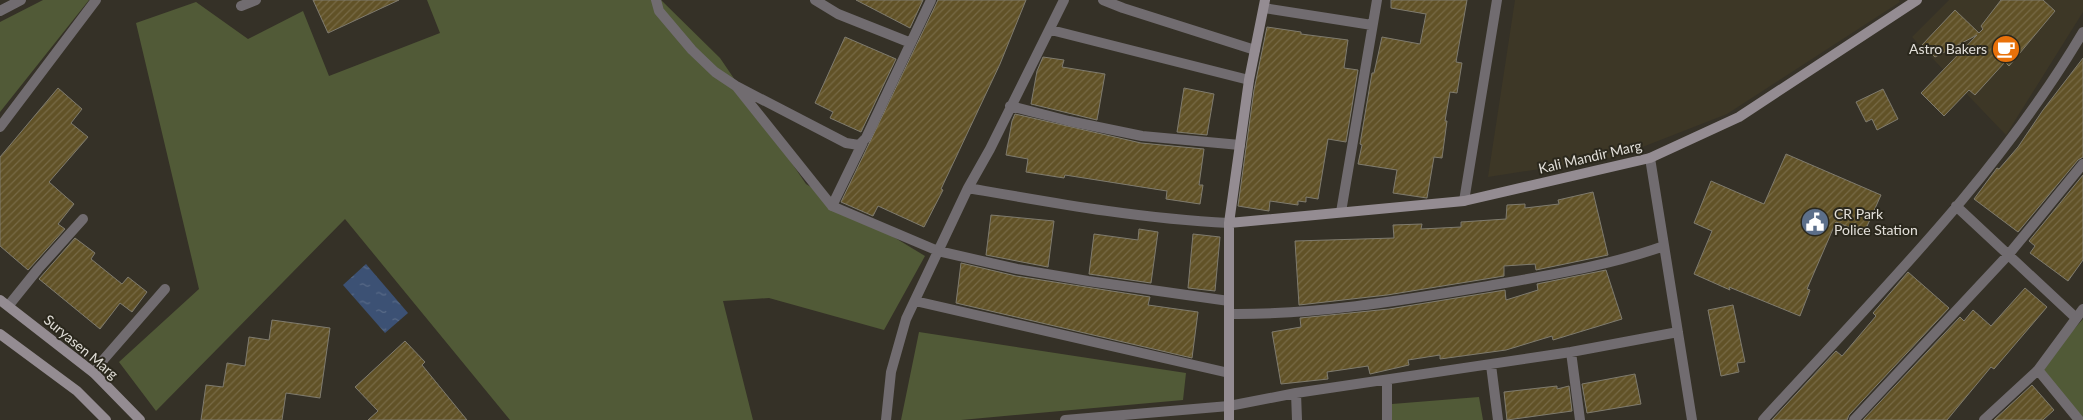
<svg xmlns="http://www.w3.org/2000/svg" width="2083" height="420" viewBox="0 0 2083 420" font-family="Lato,sans-serif">
<style>
.built{fill:#3d3726}
.green{fill:#515a37}
.water{fill:url(#water-ripples)}
.building{fill:url(#building-hatch);stroke:#7f7b6e}
.lines{fill:none;stroke-linecap:round;stroke-linejoin:round}
.street{stroke:#716c70;stroke-width:10}
.secondary{stroke:#948c92;stroke-width:10}
.labels{text-anchor:middle;stroke-width:4;stroke-linejoin:round;paint-order:stroke}
.poi-label{font-size:14px;fill:#e2dfd9;stroke:#2b281d;text-anchor:end}
.street-label{font-size:14px;fill:#e2dfd9;stroke:#2b281d}
</style>
<defs>
<pattern id="water-ripples" width="26" height="14" patternUnits="userSpaceOnUse" patternTransform="scale(1.25)"><rect width="26" height="14" fill="#3c5174"/><path d="M2 4q2-2 4 0t4 0M15 11q2-2 4 0t4 0" fill="none" stroke="#586a87"/></pattern>
<pattern id="building-hatch" width="6" height="6" patternUnits="userSpaceOnUse" patternTransform="scale(1.25)"><rect width="6" height="6" fill="#615227"/><path d="M-1 1l2-2M0 6l6-6M5 7l2-2" fill="none" stroke="#776a46"/></pattern>
</defs>
<rect width="100%" height="100%" fill="#353127"/>
<path class="built" d="M1515,0h384l1,2 -173,112 -110,43 -129,20z
M1949,0h134v12l-77,123 -94,-98z"/>
<path class="green" d="M43,0h46l-89,112v-90z
M427,0h234l59,58 86,126 119,72 -41,74 -115,-32 -46,3 30,119h-243l-165,-201 -189,192 -37,-49 80,-73 -63,-266 60,-21 52,37 55,-28 26,65 111,-43z
M2083,319v101l-45,-50z
M919,332l267,41 -3,27 -222,20h-60z
M1479,397l4,23h-91v-16z"/>
<path class="water" d="M366,264l42,49 -23,20 -42,-48z"/>
<path class="building" d="M313,0h86l-71,33z
M856,0h67l-13,28z
M938,0h88l-26,64 -59,125 2,1 -19,37 -46,-21 -5,10 -32,-14z
M1391,0h76l-11,62 6,1 -5,30 -7,-1 -5,29h2l-5,37 -8,-1 -7,41 -34,-5 4,-23 -39,-6 4,-19 -2,-1 12,-71h2l8,-36 38,7 6,-30 -35,-6z
M2001,0h42l12,11 -46,55 -4,-4 -30,33 -6,-5 -25,26 -23,-23 56,-58 -42,22 -13,-12 33,-35 24,23 4,-4 -2,-3z
M1267,27l34,5v2l47,6 -4,28 14,2 -12,72 -18,-3 -10,60 -12,-2v5l-8,-1v4l-28,-4 -1,10 -31,-5 16,-116z
M845,37l51,22 -35,73 -31,-14 3,-6 -18,-9z
M1043,57l21,3 -2,7 43,7 -8,46 -66,-16 6,-33z
M2083,58v99l-5,3 -60,72 -44,-33 23,-31 2,1 19,-22 25,-37z
M58,88l24,21 -11,14 17,14 -39,45 25,22 -16,20 7,5 -37,41 -28,-24v-89z
M1184,88l30,6 -7,41 -30,-3z
M1883,89l15,30 -21,11 -5,-11 -6,3 -10,-20z
M1015,114l126,29 63,6 -5,36h4l-3,19 -34,-5 1,-8 -102,-16 -1,3 -38,-6 2,-13 -22,-4 6,-34z
M1786,154l95,41 -17,38 -28,-11 -29,67 3,1 -10,26 -71,-29 1,3 -36,-16 18,-43 -18,-8 17,-42 53,23z
M2083,175v85l-15,21 -38,-28 5,-7 -6,-5z
M1593,192l15,63 -72,15 -1,-6 -31,2v10l-117,19 -88,10 -4,-64 99,-3 -1,-13 29,-1 -1,5 40,-2v-5l45,-3 1,-14 18,-1v4l34,-4 -1,-4z
M991,215l63,6 -6,46 -62,-12z
M1139,229l19,3 -7,51 -62,-9 5,-40 44,6z
M1193,234l27,3 -5,54 -27,-3z
M75,238l20,15 -4,6 31,25 6,-7 19,15 -15,20 -12,-9 -20,26 -61,-50z
M961,263l55,13 134,21 -2,8 50,7 -6,46 -236,-55z
M1606,270l16,49 -69,21 -1,-4 -46,14 -66,9v-4l-32,5 1,5 -39,9 -2,-8 -41,6 1,7 -47,5 -9,-52 29,-5 -1,-9 89,-9 116,-19 1,10 32,-10 -1,-6z
M1908,272l41,36 -100,107 -2,5h-75l64,-69 6,5 34,-40 -3,-3z
M2025,288l22,19 -53,62 -3,-2 -44,53h-84l97,-103 4,4 9,-11 18,16z
M1733,305l12,57 -8,1 2,9 -18,4 -13,-66z
M272,320l58,8 -10,70 -34,-5 -4,27h-81l5,-35 17,2 4,-24 18,3 4,-29 20,3z
M405,341l20,21 -3,3 45,55h-99l10,-9 -23,-24z
M1635,374l6,30 -54,9 -5,-29z
M2032,385l22,25 -11,10h-49z
M1557,386v3l12,-3 3,25 -65,9 -3,-28z"/>
<g class="lines">
<path class="street" d="M656,0l3,11 33,39 23,22 21,14 110,57 13,2 7,-7 65,-138
M815,0l23,14 73,29
M1103,0l20,8 132,42
M241,6l15,-6
M1264,8l108,17
M0,11l21,-11
M1051,30l198,50
M736,86l96,120 106,45 79,18 71,12 141,20
M1010,106l59,15 73,15 98,9
M0,127l96,-127
M1650,158l42,262
M968,188c86,15 173,31 261,35
M1464,201l33,-201
M832,206l31,-64
M1956,206l120,112
M1341,212l36,-212
M915,301l314,72
M9,305l29,-36 45,-50
M1229,314c84,1 170,-13 253,-27 61,-11 123,-20 182,-41
M1571,352l9,68
M1491,365l7,55
M2038,370l41,50
M94,373l10,-14 61,-70
M1296,393l1,27
M886,420l5,-48 15,-53 62,-131 22,-39 74,-149
M1065,420l164,-14 67,-13 275,-41 107,-20
M1387,420v-40
M1763,420c112,-123 235,-244 320,-388
M1854,420l155,-166 74,-90
M1984,420l54,-50 45,-61"/>
<path class="secondary" d="M1229,223l235,-22 186,-43 89,-41 178,-117
M0,300l94,73 46,47
M0,334l77,57 29,29
M1229,420v-197l20,-143 16,-80"/>
</g>
<defs>
<symbol id="cafe-disc" viewBox="-11 -11 22 22"><circle r="9.5" fill="#e8710a" stroke="#2b281d"/><path d="M-5.5-4.5H6V0H3Q3 3.5 0 3.5H-2.5Q-5.5 3.5-5.5 0ZM3-3.2v2h1.7v-2ZM-6 4.5H4V6H-6Z" fill="#fff"/></symbol>
<symbol id="civic-disc" viewBox="-11 -11 22 22"><circle r="9.5" fill="#5c6f8a" stroke="#2b281d"/><path d="M-.6-6.5H3V-4.5H.6V-3L4-1V1h2V6H-6V1h2V-1L-.6-3ZM-1.2 2.5V6h2.4V2.5Z" fill="#fff"/></symbol>
</defs>
<g fill-rule="evenodd">
<use href="#cafe-disc" x="1990" y="33" width="32" height="32"/>
<use href="#civic-disc" x="1799" y="206" width="32" height="32"/>
</g>
<g class="labels">
<g class="poi-label">
<text x="1987" y="54">Astro Bakers</text>
<text x="1834" y="219" text-anchor="start">CR Park<tspan x="1834" dy="16">Police Station</tspan></text>
</g>
<g class="street-label">
<text transform="translate(1590 157) rotate(-13)" y="5">Kali Mandir Marg</text>
<text transform="translate(81 347) rotate(40)" y="5">Suryasen Marg</text>
</g>
</g>
</svg>
